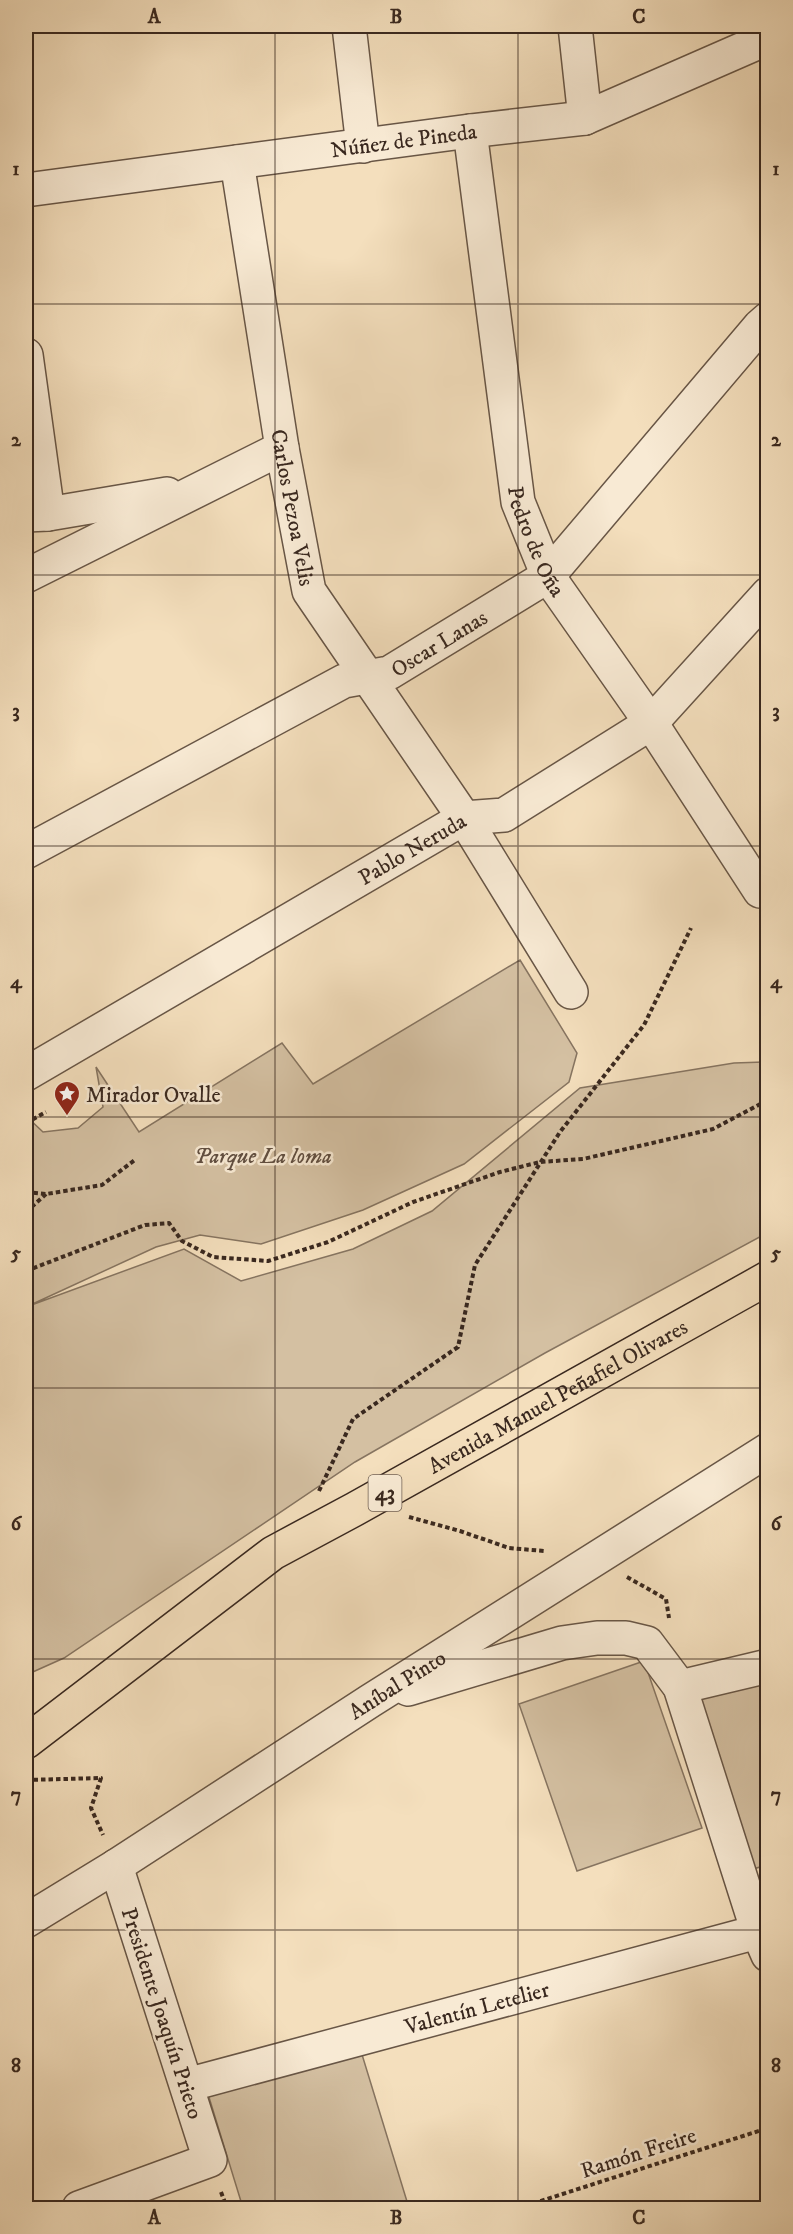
<svg xmlns="http://www.w3.org/2000/svg" width="793" height="2234" viewBox="0 0 793 2234" font-family="'IM FELL DW Pica',serif">
<style>
.green{fill:#d4c0a2;stroke:#867460;stroke-width:1.5}
.lines{fill:none;stroke-linecap:round;stroke-linejoin:round}
.minor-casing{stroke:#685646;stroke-width:36}
.major-casing{stroke:#39281f;stroke-width:36}
.path{stroke:#39281f;stroke-width:4;stroke-dasharray:4.5 3;stroke-linecap:butt}
.minor{stroke:#f8ead4;stroke-width:33}
.major{stroke:#f4dfbd;stroke-width:33}
.grid{fill:none;stroke:#39281f;stroke-width:1.5;stroke-opacity:0.55}
.labels{text-anchor:middle;stroke-width:5;stroke-linejoin:round;paint-order:stroke}
.shield{fill:#f8ead4;stroke:#726255;stroke-width:1.5}
.shield-label{font-size:21px;font-weight:bold;fill:#39281f}
.street-label{font-size:22px;fill:#39281f;stroke:#f8ead4}
.poi-label{font-size:22px;fill:#39281f;stroke:#f8ead4;text-anchor:start}
.park-label{font-size:22px;font-style:italic;fill:#604e40;stroke:#f8ead4}
.neatline{fill:none;stroke:#39281f;stroke-width:2}
.grid-label{font-size:20px;text-anchor:middle;font-weight:bold;fill:#39281f}
</style>
<rect width="100%" height="100%" fill="#f4dfbd"/>
<filter id="stains"><feTurbulence type="fractalNoise" baseFrequency=".00333" numOctaves="4"/><feColorMatrix values="0 0 0 0 .2 0 0 0 0 .09 0 0 0 0 .02 0 0 0 .5 -.17"/></filter>
<radialGradient id="worn" r=".72"><stop offset=".6" stop-color="#630" stop-opacity="0"/><stop offset="1" stop-color="#630" stop-opacity=".3"/></radialGradient>
<path class="green" d="M520,960l57,93 -8,29 -105,82 -101,46 -102,34 -61,-9 -44,12 -130,60 158,-58 57,32 112,-32 79,-38 148,-123 154,-25 33,-1v171l-222,120 -190,109 -291,196 -38,17v-559l17,16 35,-4 25,-21 -7,-40 43,65 143,-89 31,41z
M767,1657v208l-28,8 -56,-192z
M644,1661l58,167 -125,43 -58,-167z
M360,2048l49,160h-166l-35,-114z"/>
<g class="lines">
<defs>
<g id="minor">
<path d="M349,26l14,120"/>
<path d="M575,26l10,92"/>
<path id="s1" d="M470,131l48,371 30,74 103,147 109,168"/>
<path id="s2" d="M237,162l45,286 27,143 155,227 107,174"/>
<path id="s3" d="M26,190l444,-59 115,-13 183,-80"/>
<path d="M26,355l22,159"/>
<path d="M26,515l22,-1 119,-20"/>
<path d="M26,576l256,-128"/>
<path id="s4" d="M26,852l318,-171 45,-8 159,-97 212,-250 8,-7"/>
<path id="s5" d="M26,1074l438,-256 40,-3 147,-92 117,-129"/>
<path d="M680,1687l88,-21"/>
<path d="M408,1689l154,-46 35,-5h29l21,5 33,44 78,245 10,23"/>
<path id="s6" d="M26,1921l90,-55 254,-165 398,-251"/>
<path id="s7" d="M187,2085l581,-156"/>
<path d="M79,2208l131,-48 -94,-294"/>
</g>
<g id="major">
<path id="s8" d="M26,1742l247,-189 82,-44 413,-231"/>
</g>
</defs>
<use href="#minor" class="minor-casing"/>
<use href="#major" class="major-casing"/>
<path class="path" d="M26,1123l20,-11
M26,1192l20,2 56,-9 34,-26
M26,1212l20,-18
M26,1271l119,-46 24,-2 13,18 31,16 55,4 60,-19 85,-40 87,-30 40,-10 43,-3 130,-30 55,-29
M319,1491l34,-72 105,-72 17,-82 85,-133 84,-107 47,-97
M409,1517l51,14 49,17 35,3
M627,1577l39,22 3,19
M26,1780l75,-2 -10,30 12,27
M221,2192l6,16
M519,2208l249,-80"/>
<use href="#minor" class="minor"/>
<use href="#major" class="major"/>
</g>
<path class="grid" d="M275,26v2182M518,26v2182M26,304h742M26,575h742M26,846h742M26,1117h742M26,1388h742M26,1659h742M26,1930h742"/>
<defs>
<symbol id="sight-pin" viewBox="-11 -11 22 30"><path d="M0 17L-7.5 6A9.5 9.5 0 1 1 7.5 6Z" fill="#8f2418" stroke="#f8ead4"/><path d="M0-6L1.8-2.2L6-1.7L2.9 1.2L3.7 5.4L0 3.3L-3.7 5.4L-2.9 1.2L-6-1.7L-1.8-2.2Z" fill="#fff"/></symbol>
</defs>
<g fill-rule="evenodd">
<use href="#sight-pin" x="52" y="1079" width="30" height="40"/>
</g>
<g class="labels">
<rect class="shield" x="368.5" y="1475" width="33" height="36" rx="4.5"/>
<g class="shield-label">
<text x="385" y="1500">43</text>
</g>
<g class="street-label">
<text dy="8" stroke="none"><textPath href="#s3" startOffset="381">Núñez de Pineda</textPath></text>
<text dy="8" stroke="none"><textPath href="#s2" startOffset="350">Carlos Pezoa Velis</textPath></text>
<text dy="8" stroke="none"><textPath href="#s1" startOffset="417">Pedro de Oña</textPath></text>
<text dy="8" stroke="none"><textPath href="#s4" startOffset="465">Oscar Lanas</textPath></text>
<text dy="8" stroke="none"><textPath href="#s5" startOffset="447">Pablo Neruda</textPath></text>
<text dy="8" stroke="none"><textPath href="#s8" startOffset="636">Avenida Manuel Peñafiel Olivares</textPath></text>
<text dy="8" stroke="none"><textPath href="#s6" startOffset="440">Aníbal Pinto</textPath></text>
<text dy="8" stroke="none"><textPath href="#s7" startOffset="300">Valentín Letelier</textPath></text>
<text transform="translate(163 2013) rotate(72)" y="8">Presidente Joaquín Prieto</text>
<text transform="translate(638 2152) rotate(-18)" y="8">Ramón Freire</text>
</g>
<g class="poi-label">
<text x="86" y="1102">Mirador Ovalle</text>
</g>
<g class="park-label">
<text x="263" y="1163">Parque La loma</text>
</g>
</g>
<rect width="793" height="2234" fill="none" stroke="#f4dfbd" stroke-width="66"/>
<rect x="33" y="33" width="727" height="2168" class="neatline"/>
<g class="grid-label">
<text x="154" y="23">A</text>
<text x="396" y="23">B</text>
<text x="639" y="23">C</text>
<text x="16" y="175">1</text>
<text x="776" y="175">1</text>
<text x="16" y="446">2</text>
<text x="776" y="446">2</text>
<text x="16" y="717">3</text>
<text x="776" y="717">3</text>
<text x="16" y="988">4</text>
<text x="776" y="988">4</text>
<text x="16" y="1259">5</text>
<text x="776" y="1259">5</text>
<text x="16" y="1530">6</text>
<text x="776" y="1530">6</text>
<text x="16" y="1801">7</text>
<text x="776" y="1801">7</text>
<text x="16" y="2072">8</text>
<text x="776" y="2072">8</text>
<text x="154" y="2224">A</text>
<text x="396" y="2224">B</text>
<text x="639" y="2224">C</text>
</g>
<rect width="100%" height="100%" filter="url(#stains)"/>
<rect width="100%" height="100%" fill="url(#worn)"/>
</svg>
